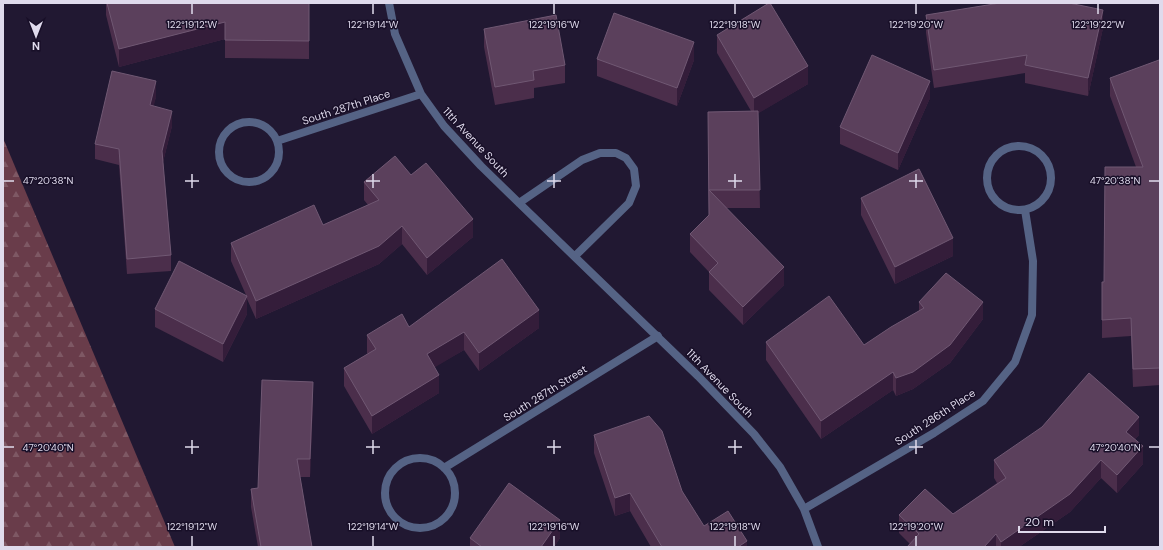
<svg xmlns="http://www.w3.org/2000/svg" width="1163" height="550" viewBox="0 0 1163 550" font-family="'DM Sans',sans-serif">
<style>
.forest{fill:url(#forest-firs)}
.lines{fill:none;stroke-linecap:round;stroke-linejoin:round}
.minor{stroke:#556385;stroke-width:8}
.wall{fill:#4b2e4b}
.shaded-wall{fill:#341d3a}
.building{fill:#5b405c;stroke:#705873}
.ticks{fill:none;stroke:#dfdaec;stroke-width:1.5}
.labels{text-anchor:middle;stroke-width:3;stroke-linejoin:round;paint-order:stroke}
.street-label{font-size:11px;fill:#dfdaec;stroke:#180f28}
.ticks-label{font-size:10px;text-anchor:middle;fill:#dfdaec;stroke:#180f28;stroke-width:3;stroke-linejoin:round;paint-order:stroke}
</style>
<defs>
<pattern id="forest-firs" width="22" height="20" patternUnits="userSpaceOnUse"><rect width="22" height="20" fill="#693c4a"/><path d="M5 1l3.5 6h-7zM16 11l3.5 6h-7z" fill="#7e5864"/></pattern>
</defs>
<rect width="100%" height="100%" fill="#211832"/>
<path class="forest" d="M3,138l172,409h-172z"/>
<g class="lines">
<path class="minor" d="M389,3l6,31 26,60 23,32 37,40 38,37 179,173 56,58 26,33 24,42 14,38
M219 152a30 30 0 1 1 60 0a30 30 0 1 1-60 0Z
M277,141l144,-47
M987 178a32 32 0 1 1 64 0a32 32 0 1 1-64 0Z
M519,203l63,-43 18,-7h16l10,5 8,11 2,17 -7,17 -54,53
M385 493a35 35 0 1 1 70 0a35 35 0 1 1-70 0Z
M444,468l214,-132
M804,509l130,-76 49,-32 32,-39 17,-47 1,-54 -8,-51"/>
</g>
<path class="wall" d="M106,3h203v56l-84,-1v-19l-106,28 -13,-52z
M926,15l177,13 -15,68 -63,-13v-10l-91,15 -8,-55z
M484,29l81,36v18l-31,5v10l-39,7 -11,-58z
M717,35l91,49 -50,29 2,95h-34l58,77 -41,40 -34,-35v-18l-19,-20v-18l19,-19 -1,-103 43,-1 -34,-58z
M597,59l97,1 -17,46 -80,-30z
M1160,63v322l-27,2 -2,-51 -29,2v-56h2l32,-115 -26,-71v-18z
M156,97l-3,9 19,20 -9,36 8,93v16l-44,3 -8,-109 -24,-6v-15z
M930,98l-32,72 -58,-26v-17z
M411,175l62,62 -46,38 -25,-31 -23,20 -123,55 -9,-20v15l-24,48 -68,-35v-18l91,-14 -15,-34v-18l92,-18 45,-20 -4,-5v-18z
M861,198l92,58 -58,28 -34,-69z
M919,302l64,17 -33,44 -37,26 -17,7 -3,-6 -72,49 -55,-79v-18l98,3 55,-34z
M409,327l130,1 -60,43 -15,-21 -30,17 5,26 -67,41 -28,-48v-18l24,-14 -1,-1v-18z
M313,400l-3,77h-10l12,70h-54l-7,-40v-18l7,-1z
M594,435l110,91 43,21h-96l-21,-36 -15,5 -21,-63z
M1139,435l-4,4 8,25 -26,29 -16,-15 -31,34 -51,35h-112l3,-3 -11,-11v-18l54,-1 44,-31 -3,-5v-18z
M470,538h90l-6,9h-84z"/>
<path class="shaded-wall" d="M1103,10v18l-15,68v-18z
M225,22v17l-106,28v-18z
M694,42v18l-17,46v-18z
M808,66v18l-54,32v-18z
M156,81v16l-6,24v-16z
M930,81v17l-32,72v-17z
M172,111v15l-10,40v-15z
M473,219v18l-46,38v-17z
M402,226v18l-23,20 -123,55v-18z
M953,238v18l-58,28v-17z
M784,267v18l-41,40v-18z
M247,296v18l-24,48v-18z
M983,302v17l-33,44 -37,26 -17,7v-18z
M539,310v18l-60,43v-18z
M464,332v18l-37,22v-18z
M893,372v18l-72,49v-18z
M439,375v18l-67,41v-18z
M313,382v18l-3,77v-18z
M1139,417v18l-13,14v-17z
M1143,446v18l-26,29v-18z
M1101,460v18l-31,34 -51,35h-18v-5z
M630,493v18l-15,5v-18z
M560,520v18l-6,9h-13z
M996,534v13h-12z
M747,541v6h-9z"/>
<path class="building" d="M107,3h202v38l-84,-1v-18l-106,27z
M769,3h1l38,63 -54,32 -37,-63z
M1000,3h69l34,7 -15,68 -63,-13 2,-10 -93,15 -8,-55z
M614,13l80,29 -17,46 -80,-29z
M556,15l9,50 -32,6 1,9 -39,7 -11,-58z
M872,55l58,26 -32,72 -58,-26z
M1159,60l1,3v305l-27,1 -2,-51 -29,2v-38h2l1,-115h38l-33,-89z
M112,71l44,10 -6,24 22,6 -10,40 9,104 -44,4 -8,-110 -24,-5z
M758,111l2,79h-51l75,77 -41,40 -34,-35 9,-9 -28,-29 19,-19 -1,-103z
M395,156l16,19 15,-12 47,56 -46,39 -25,-32 -23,20 -123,55 -25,-58 83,-38 9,20 56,-25 -15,-18z
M919,169l34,69 -58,29 -34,-69z
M502,259l37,51 -60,43 -15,-21 -37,22 12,21 -67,41 -28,-48 32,-19 -9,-14 35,-21 7,13z
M179,261l68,35 -24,48 -68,-35z
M946,273l37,29 -33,43 -37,27 -17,6 -3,-6 -72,49 -55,-79 63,-46 35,49 27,-18 33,-19 -5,-6z
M1089,373l50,44 -13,15 17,14 -26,29 -16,-15 -31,34 -69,48 -5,-8 -12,13h-77l12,-13 -20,-19 26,-26 28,25 53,-36 -12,-18 48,-33z
M262,380l51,2 -3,77h-13l15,88h-51l-10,-58 7,-1z
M649,416l13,15 20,60 22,35 24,-15 19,30 -9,6h-76l-32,-54 -15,5 -21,-63z
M509,483l51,37 -19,27h-59l-12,-9z"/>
<path class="ticks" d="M192,4v10M373,4v10M554,4v10M735,4v10M916,4v10M1098,4v10M192,174v14M373,174v14M554,174v14M735,174v14M916,174v14M4,181h10M185,181h14M366,181h14M547,181h14M728,181h14M909,181h14M1149,181h10M192,440v14M373,440v14M554,440v14M735,440v14M916,440v14M4,447h10M185,447h14M366,447h14M547,447h14M728,447h14M909,447h14M1149,447h10M192,536v10M373,536v10M554,536v10M735,536v10M916,536v10"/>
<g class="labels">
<g class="street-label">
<text transform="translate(346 107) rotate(-18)" y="4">South 287th Place</text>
<text transform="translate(476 142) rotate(47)" y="4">11th Avenue South</text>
<text transform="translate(720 383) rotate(46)" y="4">11th Avenue South</text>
<text transform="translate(545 393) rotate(-32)" y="4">South 287th Street</text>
<text transform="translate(935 417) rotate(-33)" y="4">South 286th Place</text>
</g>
</g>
<g class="ticks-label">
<text x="192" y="28">122°19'12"W</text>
<text x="373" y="28">122°19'14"W</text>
<text x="554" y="28">122°19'16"W</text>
<text x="735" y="28">122°19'18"W</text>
<text x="916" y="28">122°19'20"W</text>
<text x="1098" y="28">122°19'22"W</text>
<text x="1115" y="184">47°20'38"N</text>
<text x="48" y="184">47°20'38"N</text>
<text x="1115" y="451">47°20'40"N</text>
<text x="48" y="451">47°20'40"N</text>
<text x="192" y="530">122°19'12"W</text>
<text x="373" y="530">122°19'14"W</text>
<text x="554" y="530">122°19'16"W</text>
<text x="735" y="530">122°19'18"W</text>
<text x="916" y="530">122°19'20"W</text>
</g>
<rect width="1163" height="550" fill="none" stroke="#dfdaec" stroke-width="8"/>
<g transform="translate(36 36) rotate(180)" stroke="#180f28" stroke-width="3" paint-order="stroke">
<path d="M0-3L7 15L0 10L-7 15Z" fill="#dfdaec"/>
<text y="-6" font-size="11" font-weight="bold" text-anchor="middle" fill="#dfdaec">N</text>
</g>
<path d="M1019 526v6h86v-6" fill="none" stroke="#dfdaec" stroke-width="2"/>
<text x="1025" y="526" font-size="12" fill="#dfdaec" stroke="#180f28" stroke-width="3" paint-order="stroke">20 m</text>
</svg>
